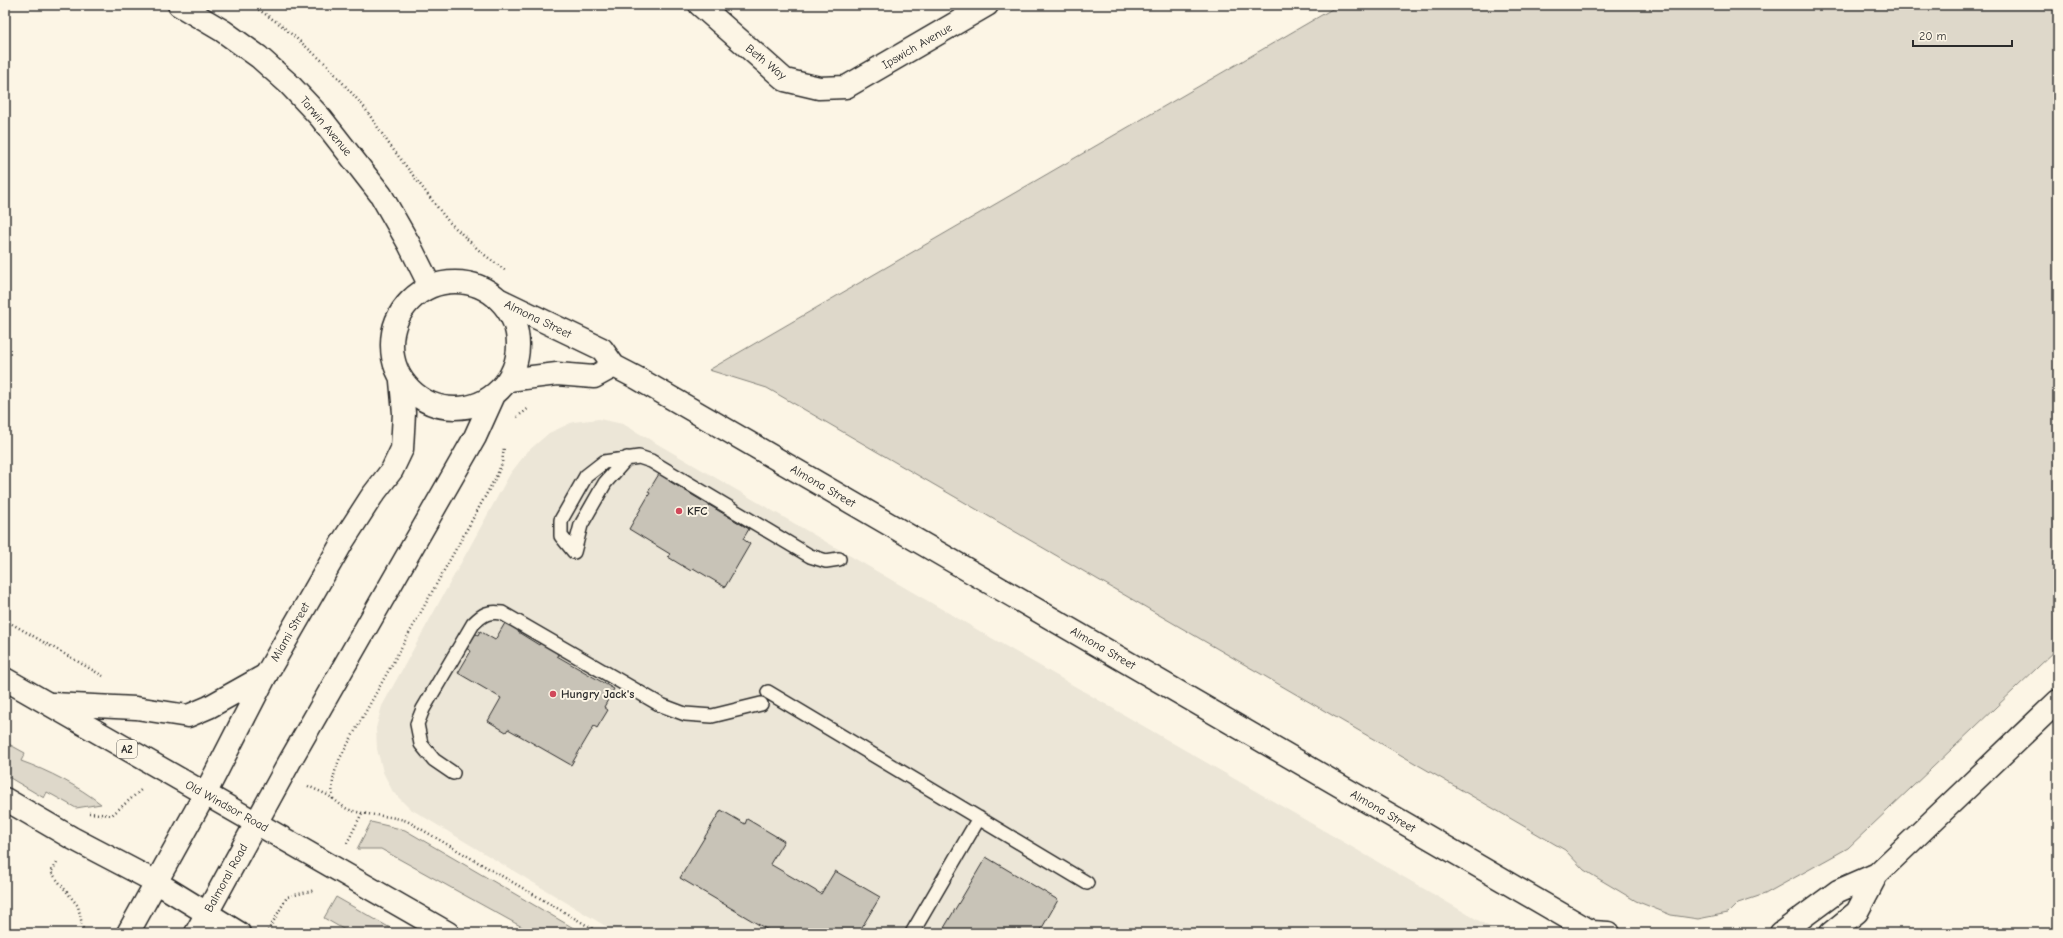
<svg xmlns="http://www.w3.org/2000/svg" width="2063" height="938" viewBox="0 0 2063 938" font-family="'Comic Neue',sans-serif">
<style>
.built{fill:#ece6d7}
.green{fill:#ded8ca;stroke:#84827a}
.building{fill:#c8c3b7;stroke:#2b2b2b}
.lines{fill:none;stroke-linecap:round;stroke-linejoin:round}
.service-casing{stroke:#2b2b2b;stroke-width:16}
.minor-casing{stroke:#2b2b2b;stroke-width:25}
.tertiary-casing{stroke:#2b2b2b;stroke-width:25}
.trunk-casing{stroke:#2b2b2b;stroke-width:25}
.path{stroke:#2b2b2b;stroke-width:2.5;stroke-dasharray:1 3;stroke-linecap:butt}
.service{stroke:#fcf5e5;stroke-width:13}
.minor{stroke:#fcf5e5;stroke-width:22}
.tertiary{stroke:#fcf5e5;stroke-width:22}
.trunk{stroke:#fcf5e5;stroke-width:22}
.poi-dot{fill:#d1495b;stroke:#fcf5e5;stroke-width:1.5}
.labels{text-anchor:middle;stroke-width:4;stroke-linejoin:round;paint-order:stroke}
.shield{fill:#fcf5e5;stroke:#6a6863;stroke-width:1}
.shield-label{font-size:11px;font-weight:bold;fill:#2b2b2b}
.street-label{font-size:12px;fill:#2b2b2b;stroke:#fcf5e5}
.poi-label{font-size:12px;font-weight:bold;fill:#2b2b2b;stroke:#fcf5e5;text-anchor:start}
</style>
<rect width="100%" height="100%" fill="#fcf5e5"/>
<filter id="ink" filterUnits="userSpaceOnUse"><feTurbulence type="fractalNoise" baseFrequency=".025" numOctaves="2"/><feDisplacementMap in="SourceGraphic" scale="8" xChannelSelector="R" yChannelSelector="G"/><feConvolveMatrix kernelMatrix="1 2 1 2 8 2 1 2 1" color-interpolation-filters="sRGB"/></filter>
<g filter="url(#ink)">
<path class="built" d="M599,419l24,5 877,509h-883l-208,-125 -16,-16 -10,-20 -6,-23 -1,-21 6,-22 128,-232 17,-22 22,-19 24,-11z"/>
<path class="green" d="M1339,5h719v643l-210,200 -83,46 -27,9 -10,10 -30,6 -27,-4 -35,-14 -52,-31 -19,-20 -798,-462 -58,-18z
M5,742l20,11 -4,8c28,10 57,25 80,43l-25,4 -29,-16 -3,6 -39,-23z
M371,822l34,8 177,103h-49l-152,-84h-24z
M336,897l63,36h-49l-26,-15z"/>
<path class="building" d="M662,469l10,7 -3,5 80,48 -6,10 7,5 -25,43 -32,-19 -2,3 -23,-14 2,-3 -41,-25 21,-36 -2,-1z
M508,618l13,7 -3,7 21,13 4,-7 18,11 -4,7 57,33 -10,18 4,3 -11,18 -3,-2 -23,39 -63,-36 -2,3 -18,-11 13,-23 -43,-25 13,-22 -7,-4 8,-15 6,3 2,-4 15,9z
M721,810l24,14 2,-5 37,22 -14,23 51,30 14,-23 45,26 -21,35 -86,1 -93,-55z
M986,857l72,43 -19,33h-98z"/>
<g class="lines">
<defs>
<path id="service" d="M574,552l-13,-16v-16l25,-44 18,-14 35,-5 12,4 159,95 16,5 13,-2
M574,552l7,-27 24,-42 22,-25
M768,692l319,191
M453,773l-19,-13 -13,-16 -4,-20 6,-15 50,-85c10,-10 15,-13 29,-11l159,92 24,9 27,2 49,-12
M912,933l67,-115"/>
<path id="minor" d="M700,5l85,75 34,8 27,-1 141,-82
M500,300l102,49 12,17 23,12 955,554 16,1
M508,380l49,-6 37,3 20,-11
M1781,933l57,-42 39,-17
M1831,933l26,-21 20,-38 181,-173"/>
<path id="tertiary" d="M179,5l44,26 36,26 30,27 32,34 60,77 28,49 21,42
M392 345a63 63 0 1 1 126 0a63 63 0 1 1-126 0Z
M128,933l77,-139 61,-119 77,-134 29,-45 20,-26 10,-21 2,-36 -3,-32
M196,933l94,-172 185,-324 19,-42"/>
<path id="trunk" d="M5,679l443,254
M52,704l84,4 52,8 21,-9 57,-32
M5,799l67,39 84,44 83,51"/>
</defs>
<use href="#service" class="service-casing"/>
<use href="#minor" class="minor-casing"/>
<use href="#tertiary" class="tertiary-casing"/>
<use href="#trunk" class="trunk-casing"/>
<path class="path" d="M252,5l29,20 45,39 38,43 25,37 59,77 34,32 24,18
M517,417l12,-9
M5,620l98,56
M308,786c8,4 17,7 24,12 7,5 10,9 18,12 19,6 39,5 57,11l193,112
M333,799c-2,-16 1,-27 7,-41l157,-283 5,-12 2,-16
M89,813l23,2 29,-25
M347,843l15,-30
M57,863l-6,9 27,34 6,27
M268,931l19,-34 28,-7"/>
<use href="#service" class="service"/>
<use href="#minor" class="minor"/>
<use href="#tertiary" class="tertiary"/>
<use href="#trunk" class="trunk"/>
</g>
</g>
<g class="poi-dot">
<circle cx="679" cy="511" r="4"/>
<circle cx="553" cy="694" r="4"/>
</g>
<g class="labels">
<rect class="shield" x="117" y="740" width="20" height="18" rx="3"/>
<g class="shield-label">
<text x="127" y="753">A2</text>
</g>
<g class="street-label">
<text transform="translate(917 46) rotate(-30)" y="4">Ipswich Avenue</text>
<text transform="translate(766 62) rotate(39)" y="4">Beth Way</text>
<text transform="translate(326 126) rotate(50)" y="4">Tarwin Avenue</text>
<text transform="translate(538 319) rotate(26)" y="4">Almona Street</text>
<text transform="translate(823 486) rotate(30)" y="4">Almona Street</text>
<text transform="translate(290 632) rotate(-60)" y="4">Miami Street</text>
<text transform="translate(1103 648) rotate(30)" y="4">Almona Street</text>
<text transform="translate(227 806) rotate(29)" y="4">Old Windsor Road</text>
<text transform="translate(1383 811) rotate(30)" y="4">Almona Street</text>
<text transform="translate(226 878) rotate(-61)" y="4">Balmoral Road</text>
</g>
<g class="poi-label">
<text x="687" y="515">KFC</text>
<text x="561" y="698">Hungry Jack's</text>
</g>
</g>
<rect width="2063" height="938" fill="none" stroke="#fcf5e5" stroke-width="20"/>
<rect x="10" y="10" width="2043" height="918" fill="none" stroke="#2b2b2b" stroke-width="1.5" filter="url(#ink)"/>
<path d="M1913 40v6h99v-6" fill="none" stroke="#2b2b2b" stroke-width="2"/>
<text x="1919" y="40" font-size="12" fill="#2b2b2b" stroke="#fcf5e5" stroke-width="3" paint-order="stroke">20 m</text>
</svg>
